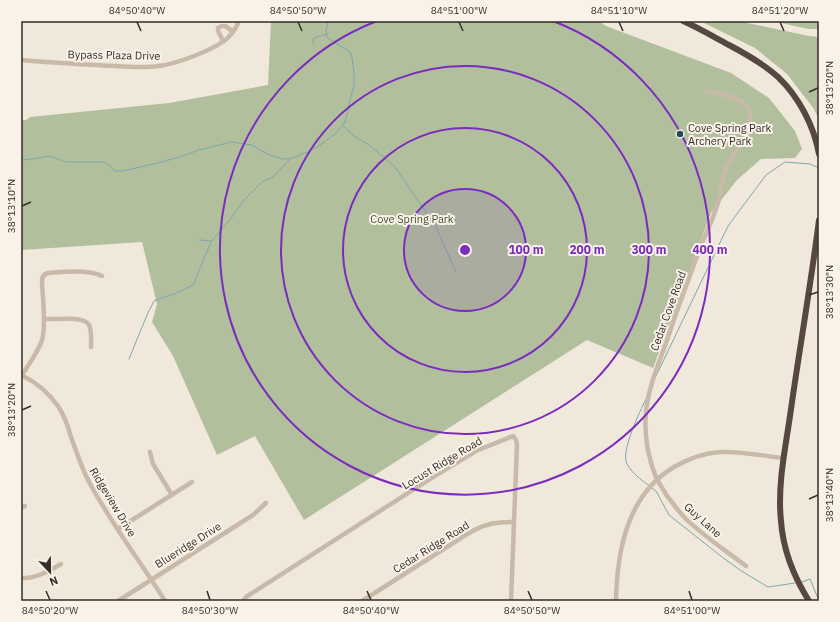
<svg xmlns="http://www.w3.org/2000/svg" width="840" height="622" viewBox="0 0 840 622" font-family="'IBM Plex Sans',sans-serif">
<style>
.green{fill:#b1bf9d}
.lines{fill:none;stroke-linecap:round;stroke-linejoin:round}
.stream{stroke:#7ca7ac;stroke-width:1}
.minor{stroke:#c8b9a8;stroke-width:4.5}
.highway{stroke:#564840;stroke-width:6}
.ticks{fill:none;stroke:#352d28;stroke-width:1.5}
.ring{fill:none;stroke:#7b2cbf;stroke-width:2}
.poi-dot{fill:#204e55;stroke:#f9f2e8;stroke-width:1.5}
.labels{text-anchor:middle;stroke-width:4;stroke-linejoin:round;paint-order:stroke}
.street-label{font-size:11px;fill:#352d28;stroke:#f9f2e8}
.poi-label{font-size:11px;fill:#352d28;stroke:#f9f2e8;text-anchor:start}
.park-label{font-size:11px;fill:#42522d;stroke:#f9f2e8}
.centre{fill:#7b2cbf;stroke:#f9f2e8;stroke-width:2}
.ring-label{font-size:12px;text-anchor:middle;font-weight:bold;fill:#7b2cbf;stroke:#f9f2e8;stroke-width:4;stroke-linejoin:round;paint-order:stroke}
.neatline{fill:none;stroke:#352d28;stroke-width:1.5}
.ticks-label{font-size:10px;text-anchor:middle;fill:#352d28}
</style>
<rect width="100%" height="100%" fill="#f1e8dc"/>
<path class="green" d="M271,21h327l8,5 125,47 38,25 26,33 7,18 -7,9 -34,1 -24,21 -26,33 -58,155 -66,-28 -283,180 -49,-84 -38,19 -44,-99 -21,-34 5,-18 -15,-62 -121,8v-130h5l4,-3 139,-14 99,-18z
M700,21h38l71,15 10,1v83l-5,-11 -27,-35 -32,-26z
M773,21h46v8h-11z"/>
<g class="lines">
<path class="stream" d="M313,44l1,-6 13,-4
M343,126l11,10 15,9 25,21 41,59 21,47
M21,160l19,-2 9,-2 17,6h39l10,9h8l39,-9 17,-5 20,-7 32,-8 21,3 17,10 14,4h6
M200,240l11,1
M819,277l-1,6 1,2
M129,359l18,-44 7,-14 25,-9 14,-7 18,-43 21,-25 12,-17 18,-18 11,-5 17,-18 18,-7 15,-9 13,-10 9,-11 3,-11 2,-12 4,-13v-11l-2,-18 -2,-5 -6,-4 -11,-6 -6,-5 -1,-6 2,-10
M656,376l72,-150 38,-51 19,-13 25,2 9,4
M646,399c-7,14 -23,48 -20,62 2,9 16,20 24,25
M652,488l4,3 13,24 53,42 18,13 28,17 27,-4
M801,582l4,-1 5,-2 7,17 2,2"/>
<path class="minor" d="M223,41l-5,-10v-3c6,-5 10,0 15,4
M21,60l12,1c27,2 55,4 83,5 14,1 29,2 43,0 17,-2 51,-15 65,-25 7,-5 12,-13 15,-20
M707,91c14,3 40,6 43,23 4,17 -17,39 -24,54 -5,14 -5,28 -10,41 -4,12 -9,23 -14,34 -12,33 -25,66 -36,100 -8,22 -18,46 -20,69 -2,21 2,44 9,63 3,7 8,14 12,21 6,7 11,15 17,21 19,19 41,33 62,49
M44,319c10,1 40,-4 45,6 3,6 2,15 2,22
M21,375c15,7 27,17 37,31 6,9 10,20 13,31 5,14 10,29 17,43 22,42 52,81 77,121
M22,375c7,-11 16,-23 20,-35 4,-12 1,-43 0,-56 0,-6 0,-9 6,-11 15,-1 40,-4 54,3
M150,452l3,12 19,31
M21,508l4,-2
M118,529l74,-47
M21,578c14,1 28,-7 40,-14
M118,601l135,-86 13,-12
M243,601l3,-4 187,-120 43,-26 37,-15 3,4 1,4 -6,157
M362,601l99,-63c8,-5 17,-11 26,-13 9,-3 18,-3 27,-3
M616,601c1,-50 11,-106 58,-134 14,-8 29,-14 46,-15 21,-1 43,4 64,6"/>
<path class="highway" d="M683,21c16,7 31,16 46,24 17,9 35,19 49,32 21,20 36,49 41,77
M809,601c-15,-24 -26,-51 -28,-80 -4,-37 5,-75 10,-112 9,-63 20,-126 28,-189"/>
</g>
<path class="ticks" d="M137,22l4,9M298,22l4,9M459,22l4,9M619,22l4,9M780,22l4,9M809,92l9,-4M22,206l9,-4M809,295l9,-3M22,410l9,-4M809,499l9,-4M46,591l4,9M207,591l3,9M367,591l4,9M528,591l4,9M689,591l3,9"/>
<circle cx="465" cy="250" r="61" fill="#7b2cbf" fill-opacity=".12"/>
<g class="ring">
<circle cx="465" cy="250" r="61"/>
<circle cx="465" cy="250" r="122"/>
<circle cx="465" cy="250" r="184"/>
<path d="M553 21A245 245 0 1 1 377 21"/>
</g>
<circle class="poi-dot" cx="680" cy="134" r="4"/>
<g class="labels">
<g class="street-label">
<text transform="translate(114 55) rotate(1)" y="4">Bypass Plaza Drive</text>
<text transform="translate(668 311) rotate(-70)" y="4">Cedar Cove Road</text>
<text transform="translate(442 463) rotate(-31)" y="4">Locust Ridge Road</text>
<text transform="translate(113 502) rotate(59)" y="4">Ridgeview Drive</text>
<text transform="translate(703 520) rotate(42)" y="4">Guy Lane</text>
<text transform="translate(188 545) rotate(-32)" y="4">Blueridge Drive</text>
<text transform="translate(431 547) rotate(-32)" y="4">Cedar Ridge Road</text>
</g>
<g class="poi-label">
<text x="688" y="132">Cove Spring Park<tspan x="688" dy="13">Archery Park</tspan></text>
</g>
<g class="park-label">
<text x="412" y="223">Cove Spring Park</text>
</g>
</g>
<circle cx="465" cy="250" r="6" class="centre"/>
<g class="ring-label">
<text x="526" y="254">100 m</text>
<text x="587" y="254">200 m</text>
<text x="649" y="254">300 m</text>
<text x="710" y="254">400 m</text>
</g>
<rect width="840" height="622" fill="none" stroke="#f9f2e8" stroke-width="44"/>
<g transform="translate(50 572) rotate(158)" stroke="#f9f2e8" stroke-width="3" paint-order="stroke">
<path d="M0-3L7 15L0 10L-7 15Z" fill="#352d28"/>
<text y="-6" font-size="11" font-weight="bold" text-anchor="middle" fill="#352d28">N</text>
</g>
<rect x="22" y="22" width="796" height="578" class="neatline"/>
<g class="ticks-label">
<text x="137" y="14">84°50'40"W</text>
<text x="298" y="14">84°50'50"W</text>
<text x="459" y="14">84°51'00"W</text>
<text x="619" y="14">84°51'10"W</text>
<text x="780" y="14">84°51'20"W</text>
<text transform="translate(829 88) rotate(-90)" y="4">38°13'20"N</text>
<text transform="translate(11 206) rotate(-90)" y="4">38°13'10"N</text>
<text transform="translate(829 292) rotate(-90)" y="4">38°13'30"N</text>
<text transform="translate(11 410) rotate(-90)" y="4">38°13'20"N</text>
<text transform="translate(829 495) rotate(-90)" y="4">38°13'40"N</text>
<text x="50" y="614">84°50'20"W</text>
<text x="210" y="614">84°50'30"W</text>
<text x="371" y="614">84°50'40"W</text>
<text x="532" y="614">84°50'50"W</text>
<text x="692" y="614">84°51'00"W</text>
</g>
</svg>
